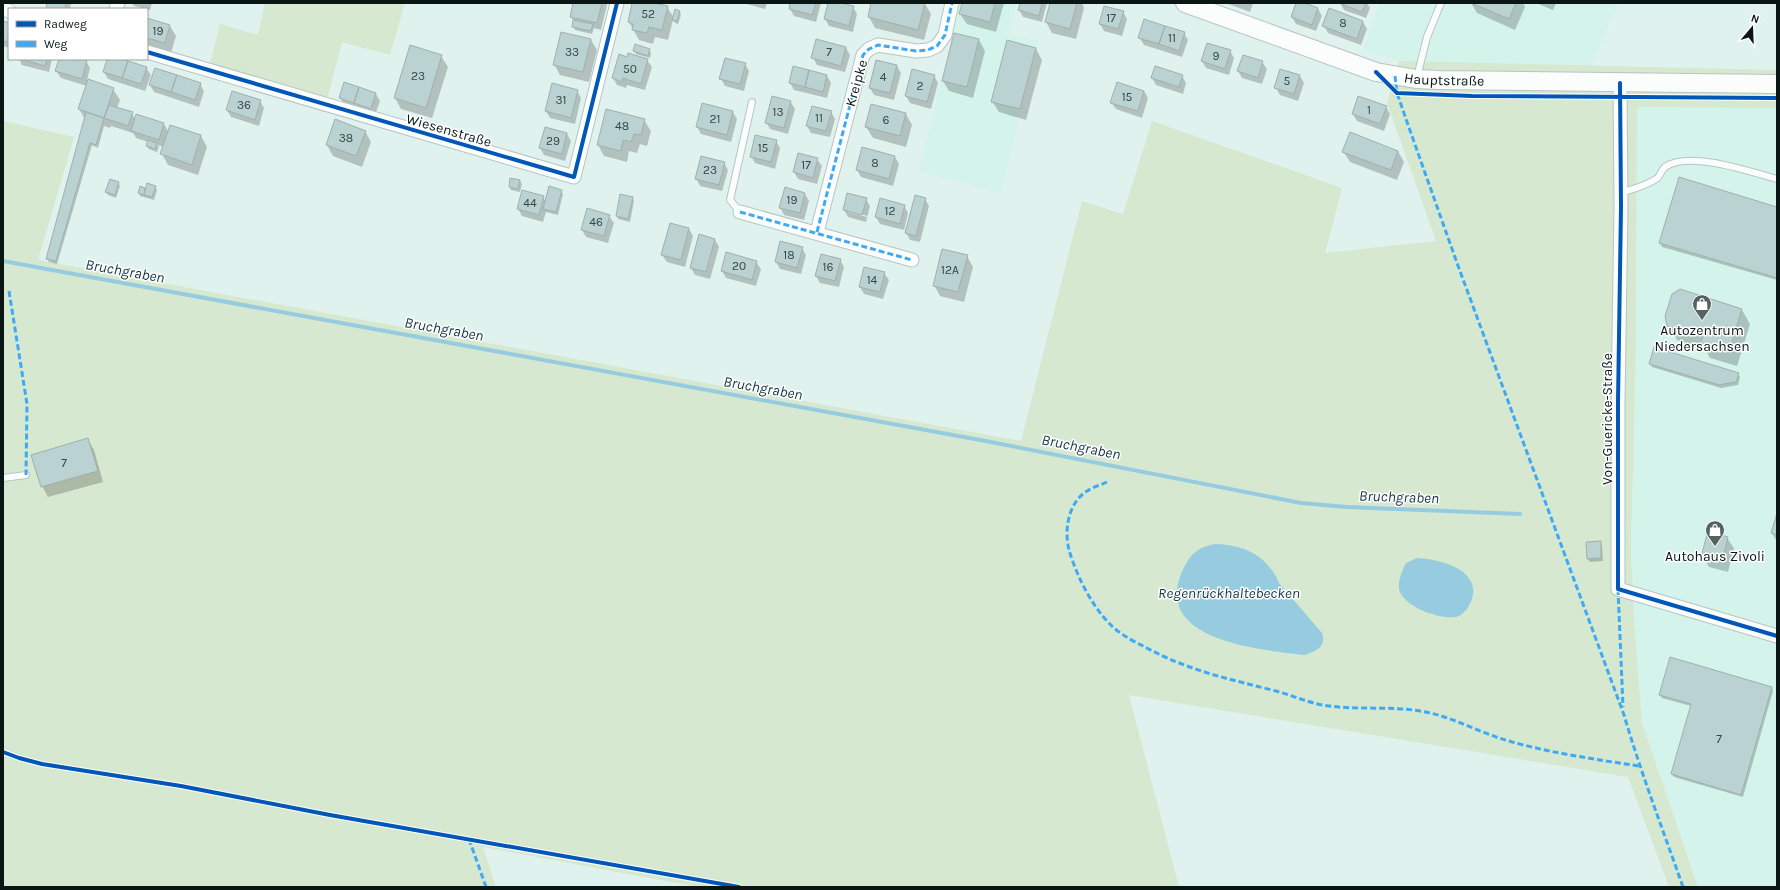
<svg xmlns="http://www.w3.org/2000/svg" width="1780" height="890" viewBox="0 0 1780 890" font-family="Karla,sans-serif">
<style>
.built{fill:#d4f4eb}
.green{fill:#d6e8cf}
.water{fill:#97cce0}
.shadow{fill:#0003;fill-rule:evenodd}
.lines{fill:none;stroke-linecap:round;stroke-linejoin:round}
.stream{stroke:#97cce0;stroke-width:4}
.building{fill:#bad2d1;stroke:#a1afae}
.service-casing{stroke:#b7c5c1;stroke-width:8}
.minor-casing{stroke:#b7c5c1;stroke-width:15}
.secondary-casing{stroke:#b7c5c1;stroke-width:20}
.service{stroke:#fafdfc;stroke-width:6}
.minor{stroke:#fafdfc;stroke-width:13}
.secondary{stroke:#fafdfc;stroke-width:18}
.quiet{stroke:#3fa9f5;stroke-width:3;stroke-dasharray:6 3;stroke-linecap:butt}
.cycleway-casing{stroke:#fefefe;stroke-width:6}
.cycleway{stroke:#0057b8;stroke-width:4}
.labels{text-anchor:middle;stroke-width:3;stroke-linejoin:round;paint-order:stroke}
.number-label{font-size:12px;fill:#364543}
.street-label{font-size:14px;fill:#0a1614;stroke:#fefefe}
.poi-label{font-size:14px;fill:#0a1614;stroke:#fefefe}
.water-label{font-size:15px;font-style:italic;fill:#183745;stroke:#fefefe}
</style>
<rect width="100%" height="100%" fill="#e0f2ee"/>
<path class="built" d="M960,3h57l-7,31 28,7 -37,153 -82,-23z
M1380,3h239l-28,64 -192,-6 -37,-10z
M1637,107l140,1v779h-79l-56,-164 -8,-104 -3,-70 5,-206z"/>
<path class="green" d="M265,3h140l-15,52 -48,-13 -15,57 -117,-35 10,-40 38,11z
M1399,61l378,9v38l-140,-1 -1,236 -5,206 3,70 8,104 56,164h-29l-41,-110 -499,-82 50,192h-481l-215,-40 13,40h-493v-766l71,16 -36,123 983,181 61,-240 41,13 29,-93 190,67 -17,65 111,-12 -49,-138z"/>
<path class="water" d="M1215,544c29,1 52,11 64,39l43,50c5,14 -6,18 -17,22 -41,-5 -151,-13 -124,-81 8,-18 14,-26 34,-30z
M1417,558c22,1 64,11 55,41 -2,6 -7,14 -13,17 -14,6 -57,-9 -60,-27 -1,-8 3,-19 7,-26z"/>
<path class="shadow" d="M48,3h23l-1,6h-23z
M132,3h20l-2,7 -16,-4z
M574,3h32l1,2 -6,25 -7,-2 -2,6 -17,-4 -2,-4 1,-4 -3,-5z
M633,3h16l18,4 7,11 5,-7 2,4 -3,9 -3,-1 -2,-3 -5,20 -13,-3 -2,7 -14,-4 -10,-18z
M743,3h24l-2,6z
M791,3h30l-5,19 -22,-6 -4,-7z
M829,3h9l15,4 4,7 -4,18 -24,-6 -4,-7z
M872,3l53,1 6,10 -7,26 -49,-12 -6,-11z
M963,3h41l-8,29 -29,-8 -7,-10z
M1021,3h26l-5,19 -19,-5 -4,-7z
M1051,3h31l2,5 -8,31 -24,-6 -6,-11z
M1226,3h27l-3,9z
M1297,3h5l16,6 4,7 -6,15 -20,-7 -4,-7z
M1340,3h27l3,5 -4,10 -22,-8z
M1471,3h52l2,4 -10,23 -38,-17z
M1536,3h20l-3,7z
M1330,10l33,12 4,7 -6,16 -33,-12 -4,-7z
M1123,12l4,7 -5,17 -18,-5 -4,-7z
M147,19l23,7 6,10 -5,17 -24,-6z
M3,22l6,2v24l-6,-2z
M1184,33l4,7 -6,17 -38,-12 -5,-8z
M955,34l24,6 6,11 -12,47 -24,-7 -6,-10z
M591,40l6,10 -8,32 -29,-7 -6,-11z
M1008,42l28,7 6,11 -16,60 -27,-8 -7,-11z
M846,48l4,7 -5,17 -28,-7 -4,-7z
M649,50l2,3 -1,5 -14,-4 -2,-3z
M1230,51l4,7 -5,17 -23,-7 -4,-7z
M441,56l7,11 -16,51 -31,-9 -6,-11z
M620,56l8,2 19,2 5,7 -7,23 -18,-5 -1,3 -9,-3 -4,-7z
M19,59h33l-3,13 -27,-7z
M60,59h20l6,2 4,7 -3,12 26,9 7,11 -3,8 15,5 3,6 29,5 5,9 32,3 6,11 -9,28 -30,-10 -6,-11 2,-7 -7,-2 2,2 -2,5 -8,-3 -2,-3 1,-4 -12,-4 -3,-5 -22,-7 -1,2 -6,-2 -6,22 -6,-3 -35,119 -8,-2 -2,-3 38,-140 -6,-10 8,-23 -26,-8 -5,-7z
M108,59h11l27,9 5,7 -6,16 -37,-12 -4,-7z
M877,61l20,5 4,7 -7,27 -20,-5 -4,-7z
M1262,62l5,7 -5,15 -20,-6 -4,-7z
M745,64l4,7 -5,20 -19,-5 -4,-7z
M913,70l21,6 4,7 -7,26 -21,-6 -4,-7z
M827,76l4,7 -4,15 -33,-8 -4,-7z
M1182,76l4,7 -3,11 -27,-9 -4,-7z
M1300,76l4,7 -6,18 -18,-6 -4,-7z
M345,83l31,11 4,7 -5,14 -31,-10 -4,-8z
M200,84l4,7 -5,16 -45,-15 -4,-7z
M577,91l4,7 -6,26 -25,-6 -4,-7z
M1144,91l4,7 -6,20 -26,-9 -5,-7z
M260,101l4,7 -5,18 -28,-9 -4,-7z
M790,101l5,8 -7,25 -18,-5 -4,-7z
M1386,107l4,7 -6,17 -27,-10 -4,-7z
M733,112l4,7 -6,23 -30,-8 -4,-7z
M831,112l4,7 -5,18 -19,-4 -4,-7z
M906,114l6,11 -6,22 -33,-9 -7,-11z
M644,120l7,11 -4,15 -7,-2 -3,9 -8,-2 -2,11 -23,-6 -6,-11z
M365,131l6,11 -9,25 -29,-11 -6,-11z
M567,134l4,7 -6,20 -21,-6 -4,-7z
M776,141l4,7 -5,21 -20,-6 -4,-7z
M1343,151h55l6,11 -7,18 -47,-18z
M895,157l4,7 -6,22 -32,-9 -4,-7z
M817,159l5,7 -5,18 -19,-5 -4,-7z
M724,163l4,7 -6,21 -22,-5 -4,-8z
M511,179l9,2 2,3 -2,8 -9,-2 -1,-3z
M118,183l2,3 -4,12 -8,-3 -2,-3z
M155,187l2,3 -3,10 -14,-4 -1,-3 1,-5 6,2z
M561,191l2,3 -5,21 -12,-3 -3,10 -21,-6 -4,-7 25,-12 3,5z
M805,194l4,7 -5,19 -20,-5 -4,-8z
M632,198l2,3 -4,21 -12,-3 -1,-3z
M866,199l4,7 -4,16 -18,-5 -4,-7zM848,210l19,6v1l-19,-5z
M925,199l4,7 -9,36 -10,-2 -4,-7z
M904,206l4,7 -4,17 -24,-6 -4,-7z
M1777,208v72l-115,-33 -2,-4z
M609,216l5,7 -6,20 -22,-6 -4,-7z
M689,229l4,7 -8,31 -18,-5 -5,-7z
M715,240l4,7 -9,32 -15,-4 -4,-7z
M802,248l4,7 -5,19 -21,-5 -4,-7z
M967,256l6,11 -9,35 -24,-6 -6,-11z
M840,260l4,7 -5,20 -19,-4 -4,-7z
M756,262l5,7 -5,17 -30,-8 -4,-7z
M884,273l5,7 -6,19 -19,-5 -4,-7z
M1680,290l62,20 8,14 -13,42 -27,-8 -5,-9 -28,-9 -9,-15z
M1650,364l88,10 2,3 -2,8 -17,3 -69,-21z
M88,440l6,10 9,32 -55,15 -6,-11z
M1777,516v26l-5,-9z
M1727,538l7,10 -6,24 -19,-5 -7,-11z
M1600,542l2,4 1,15 -13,1 -2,-3z
M1772,687l1,4 -30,106 -69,-20 -2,-3 19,-68 -29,-8 -2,-3z"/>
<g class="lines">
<path class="stream" d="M3,261l988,181 310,61 46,4 173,7"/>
</g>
<path class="building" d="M47,3h19l-1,6h-19z
M573,3h29l-5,20 -27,-6z
M632,3h22l14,3 -6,24 -13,-3 -2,6 -15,-3 1,-6 -5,-2z
M790,3h26l-4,12 -23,-6z
M828,3h13l13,3 -5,20 -25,-7z
M871,3h54l-7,27 -50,-13z
M962,3h33l-5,19 -31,-8z
M1020,3h22l-3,13 -21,-6z
M1050,3h27l-7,26 -25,-7z
M1296,3h9l13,5 -6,17 -21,-8z
M1339,3h27l-4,9z
M1471,3h45l-7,16z
M1104,6l20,5 -6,18 -19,-5z
M1329,8l34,13 -6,18 -35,-13z
M675,9l5,2 -3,10 -5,-1z
M147,18l23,7 -5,18 -18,-5z
M1144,19l21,7 -6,18 -21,-6z
M573,20l20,4 -2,7 -19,-4z
M3,21l6,2 -1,19 -5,-1z
M1165,26l20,6 -6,19 -20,-7z
M561,32l30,7 -8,33 -30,-7z
M954,33l25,6 -12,48 -25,-6z
M816,39l30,8 -5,19 -30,-8z
M1007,40l29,8 -16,61 -29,-7z
M1207,43l24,7 -6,19 -24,-8z
M635,44l15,5 -2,7 -15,-5z
M410,45l32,10 -16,53 -32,-10z
M628,53l20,6 -7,25 -18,-6 -1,4 -10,-4 7,-24 8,3z
M1243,55l20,6 -5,17 -21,-7z
M725,58l21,5 -6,21 -21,-5z
M20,59h27l-2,7z
M59,59l28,1 -5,19 -27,-8z
M107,59h15l6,2 -6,17 -19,-6z
M876,60l21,5 -7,28 -21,-5z
M128,61l19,6 -6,17 -19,-6z
M793,66l16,4 -4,17 -16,-4z
M1155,66l28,9 -4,12 -28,-9z
M155,68l22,7 -6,17 -22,-7z
M912,69l23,6 -8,27 -22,-6z
M1280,69l20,6 -6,19 -20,-6z
M809,70l18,5 -4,17 -18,-5z
M177,75l24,8 -6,17 -24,-8z
M88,79l26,9 -10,30 -26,-9z
M344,82l15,5 -5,16 -15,-5z
M1117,82l27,9 -6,20 -28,-8z
M552,83l26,7 -7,28 -26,-7z
M359,87l17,6 -5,16 -17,-6z
M232,91l29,9 -6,20 -29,-10z
M772,96l19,5 -7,27 -19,-5z
M1358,96l29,10 -7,18 -28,-10z
M702,103l31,8 -6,24 -31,-8z
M871,104l35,9 -6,23 -35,-9z
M109,105l24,7 -5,14 -24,-8z
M812,106l20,5 -6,20 -20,-5z
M606,109l39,10 -4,16 -7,-1 -3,8 -8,-2 -2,11 -24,-6z
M86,112l18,6 -8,27 -6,-2 -34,118 -10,-2z
M136,114l28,9 -5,17 -28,-9z
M335,119l31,12 -10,25 -30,-11z
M170,125l31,10 -9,30 -32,-11z
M545,127l22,6 -5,21 -23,-6z
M1350,132l48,19 -7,19 -49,-18z
M755,135l22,5 -6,22 -21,-5z
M148,140l9,3 -2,6 -9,-3z
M862,147l33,9 -6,23 -33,-9z
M798,153l20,5 -5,20 -20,-6z
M701,156l24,6 -6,23 -24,-6z
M1679,177l98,30v71l-118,-35z
M510,178l10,2 -2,9 -9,-2z
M110,179l9,3 -4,13 -10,-3z
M147,183l9,3 -4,11 -8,-2z
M140,186l5,2 -1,7 -6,-2z
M549,186l13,4 -6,22 -13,-3z
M785,187l20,6 -5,20 -21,-5z
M522,190l22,6 -5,19 -22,-6z
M847,193l20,5 -5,17 -19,-5z
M620,194l13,3 -5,22 -12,-3z
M915,195l11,3 -10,38 -11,-3z
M880,198l25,7 -5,19 -25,-7z
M587,208l23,7 -6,21 -23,-6z
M670,223l19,5 -8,32 -20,-5z
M699,234l16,5 -9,33 -16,-4z
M780,241l23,6 -6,21 -22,-6z
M942,249l26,6 -10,37 -25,-6z
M726,252l31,9 -5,19 -31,-9z
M821,254l20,5 -6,22 -20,-5z
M864,267l21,5 -5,20 -21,-5z
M1680,289l62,20 -13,43 -29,-9 3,-6 -36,-11 -2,-10 7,-22z
M1654,347l85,26 -3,9 -17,3 -70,-21z
M88,438l10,33 -57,16 -10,-32z
M1777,513v22l-6,-2z
M1708,531l20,6 -6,25 -21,-5z
M1601,541v17l-14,1 -1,-17z
M1670,657l102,30 -31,108 -70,-21 20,-70 -32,-9z"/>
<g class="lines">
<defs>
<path id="service" d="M1417,77l10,-40 14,-34
M1621,193c11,-4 25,-7 35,-14 4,-2 5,-9 9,-12 24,-17 86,5 112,12
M740,212l-10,-12 22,-98
M3,478l23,-3"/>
<path id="minor" d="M3,9l6,2
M116,9l2,-6
M147,52l427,125 43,-174
M1620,83l1,124 -3,195v187l159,47
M740,212l172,48
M817,232l46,-177 6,-6 9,-4 38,6 12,-1 9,-4 8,-11 7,-32"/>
<g id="secondary">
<path id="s1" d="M1185,3l191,69 40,7 23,1 338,4"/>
</g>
</defs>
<use href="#service" class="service-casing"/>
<use href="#minor" class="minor-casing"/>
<use href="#secondary" class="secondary-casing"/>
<use href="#service" class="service"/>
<use href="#minor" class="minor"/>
<use href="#secondary" class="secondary"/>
<path class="quiet" d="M1395,76l2,17 10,29 50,141 167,452c17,58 39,115 59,172
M740,212l172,48
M817,232l46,-177 6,-6 9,-4 38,6 12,-1 9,-4 8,-11 7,-32
M9,291l18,113 -1,71
M1107,482c-6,3 -14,5 -20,9 -19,12 -23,39 -18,59 8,27 24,59 45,78 9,8 21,14 31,19 44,24 84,32 131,44 18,5 35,13 53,15 30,4 61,0 91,5 27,4 53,18 79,27 44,14 94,21 140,28
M1618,589l5,118
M469,839l17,48"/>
<defs>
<path id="cycleway" d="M147,52l427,125 43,-174
M1376,72l21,21 75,3 305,2
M1620,83l1,124 -3,195v187l159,47
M3,752l16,6 23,6 139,22 149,29 409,72"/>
</defs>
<use href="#cycleway" class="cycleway-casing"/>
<use href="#cycleway" class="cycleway"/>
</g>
<defs>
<symbol id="shop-pin" viewBox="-11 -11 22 30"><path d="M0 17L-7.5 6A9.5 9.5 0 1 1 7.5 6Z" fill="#556360" stroke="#fefefe"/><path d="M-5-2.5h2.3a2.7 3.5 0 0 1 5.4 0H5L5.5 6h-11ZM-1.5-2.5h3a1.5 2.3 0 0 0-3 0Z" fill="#fff"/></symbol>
</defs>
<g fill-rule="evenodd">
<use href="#shop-pin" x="1691" y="293" width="22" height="30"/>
<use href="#shop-pin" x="1704" y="519" width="22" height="30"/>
</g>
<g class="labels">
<g class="number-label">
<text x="648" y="18">52</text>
<text x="1111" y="22">17</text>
<text x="1343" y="27">8</text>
<text x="158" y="35">19</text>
<text x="1172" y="42">11</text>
<text x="572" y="56">33</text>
<text x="829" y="56">7</text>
<text x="1216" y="60">9</text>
<text x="630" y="73">50</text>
<text x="418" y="80">23</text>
<text x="883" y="81">4</text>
<text x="1287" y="85">5</text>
<text x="920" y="90">2</text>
<text x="1127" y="101">15</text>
<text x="561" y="104">31</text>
<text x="244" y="109">36</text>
<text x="1369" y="114">1</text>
<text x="778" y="116">13</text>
<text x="819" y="122">11</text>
<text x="715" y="123">21</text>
<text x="886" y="124">6</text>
<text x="622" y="130">48</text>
<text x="346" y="142">38</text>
<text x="553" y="145">29</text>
<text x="763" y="152">15</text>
<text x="875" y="167">8</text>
<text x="806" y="169">17</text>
<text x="710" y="174">23</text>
<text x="792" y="204">19</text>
<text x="530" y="207">44</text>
<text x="890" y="215">12</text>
<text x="596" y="226">46</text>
<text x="789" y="259">18</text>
<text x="739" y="270">20</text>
<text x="828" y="271">16</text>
<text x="950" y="274">12A</text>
<text x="872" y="284">14</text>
<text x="64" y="467">7</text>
<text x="1719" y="743">7</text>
</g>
<g class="street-label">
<text dy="5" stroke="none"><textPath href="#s1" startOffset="272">Hauptstraße</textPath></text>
<text transform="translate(856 83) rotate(-74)" y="5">Kreipke</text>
<text transform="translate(449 130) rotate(16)" y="5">Wiesenstraße</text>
<text transform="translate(1607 419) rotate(-90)" y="5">Von-Guericke-Straße</text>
</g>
<g class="poi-label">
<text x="1702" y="335">Autozentrum<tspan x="1702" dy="16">Niedersachsen</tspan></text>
<text x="1715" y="561">Autohaus Zivoli</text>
</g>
<g class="water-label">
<text transform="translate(125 271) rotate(10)" y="5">Bruchgraben</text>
<text transform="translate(444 329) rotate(10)" y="5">Bruchgraben</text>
<text transform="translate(763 388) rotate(10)" y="5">Bruchgraben</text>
<text transform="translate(1081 447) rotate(11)" y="5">Bruchgraben</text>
<text transform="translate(1399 497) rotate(2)" y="5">Bruchgraben</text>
<text x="1229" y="598">Regenrückhaltebecken</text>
</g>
</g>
<rect width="1780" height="890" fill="none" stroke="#0a1614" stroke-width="8"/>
<rect x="8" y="8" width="140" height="52" fill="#fefefe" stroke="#9ca1a0"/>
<rect x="16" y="21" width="20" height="6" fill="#0057b8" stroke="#9ca1a0"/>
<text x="44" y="28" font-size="12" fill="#0a1614">Radweg</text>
<rect x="16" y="41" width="20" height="6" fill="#3fa9f5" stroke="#9ca1a0"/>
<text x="44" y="48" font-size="12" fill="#0a1614">Weg</text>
<g transform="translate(1752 28) rotate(19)" stroke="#fefefe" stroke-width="3" paint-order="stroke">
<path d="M0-3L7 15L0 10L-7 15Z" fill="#0a1614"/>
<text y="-6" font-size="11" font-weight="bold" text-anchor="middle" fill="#0a1614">N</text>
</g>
</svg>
